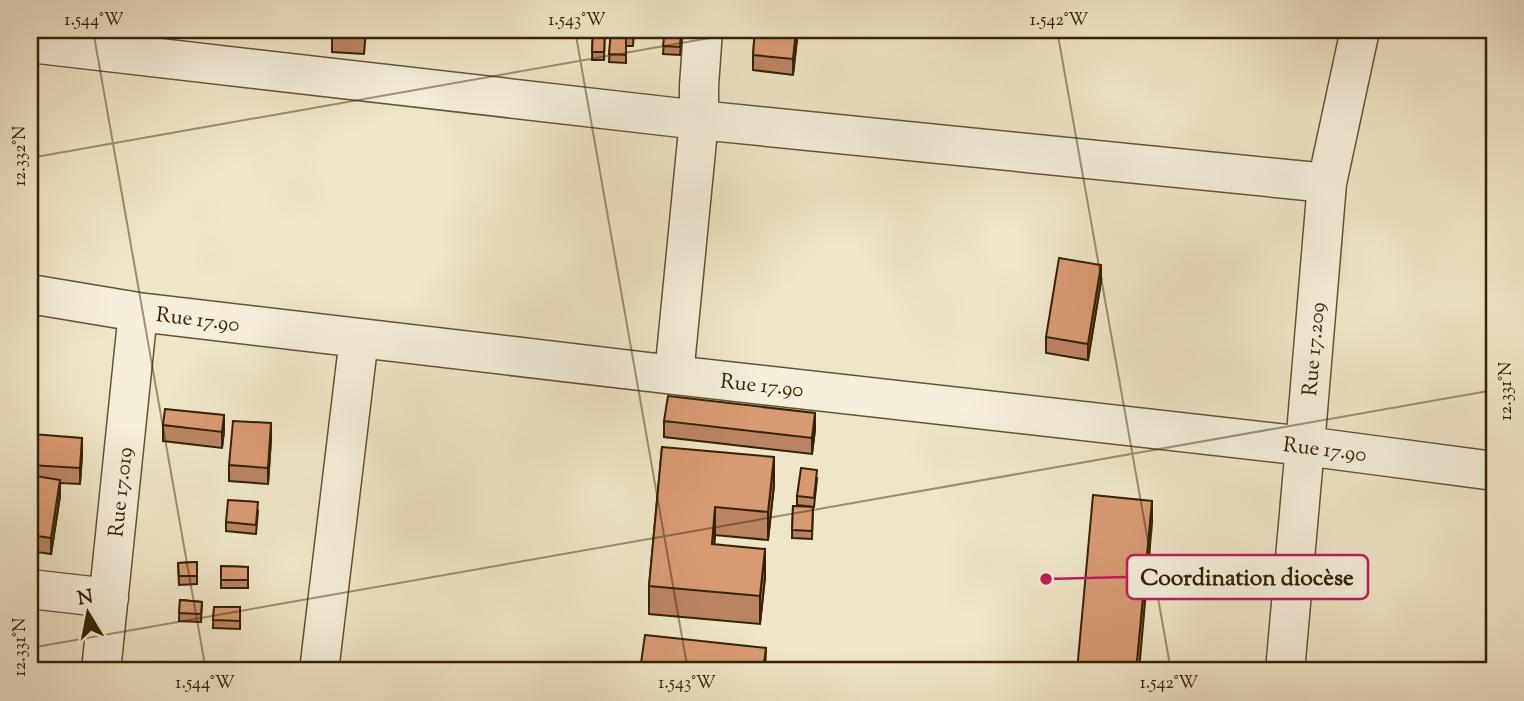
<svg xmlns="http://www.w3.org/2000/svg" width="1524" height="701" viewBox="0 0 1524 701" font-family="'Sorts Mill Goudy',serif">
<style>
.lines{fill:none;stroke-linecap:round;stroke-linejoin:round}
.minor-casing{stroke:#645334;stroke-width:41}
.minor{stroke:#f5eedb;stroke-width:38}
.wall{fill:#ba8463;stroke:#362203;stroke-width:2}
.shaded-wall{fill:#976c50;stroke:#362203;stroke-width:2}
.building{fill:#d89a73;stroke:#362203;stroke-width:2}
.ticks{fill:none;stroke:#362203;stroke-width:2;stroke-opacity:0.45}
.labels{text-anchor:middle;stroke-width:7;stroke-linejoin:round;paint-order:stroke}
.street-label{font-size:21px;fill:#362203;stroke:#f5eedb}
.leader{fill:none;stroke:#c2185b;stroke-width:2.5}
.callout-dot{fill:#c2185b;stroke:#f5eedb;stroke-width:2.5}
.callout{fill:#f5eedb;stroke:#c2185b;stroke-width:2.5}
.callout-label{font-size:23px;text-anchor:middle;font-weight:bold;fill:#362203}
.neatline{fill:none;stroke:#362203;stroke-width:2.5}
.ticks-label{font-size:18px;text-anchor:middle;fill:#362203}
</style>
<rect width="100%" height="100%" fill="#efe5c8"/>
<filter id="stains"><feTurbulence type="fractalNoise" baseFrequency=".00286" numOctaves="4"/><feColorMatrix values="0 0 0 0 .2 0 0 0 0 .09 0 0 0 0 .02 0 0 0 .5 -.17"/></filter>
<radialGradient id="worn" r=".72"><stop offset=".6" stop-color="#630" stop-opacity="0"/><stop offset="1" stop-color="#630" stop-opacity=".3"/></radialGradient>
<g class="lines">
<defs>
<path id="minor" d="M30,43l669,77 628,63
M30,294l108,18 536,63 631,71 189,25
M674,375l25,-255v-34l4,-56
M30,589l79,9
M101,671l37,-359
M319,671l40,-333
M1285,671l20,-225 22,-263 33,-153"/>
</defs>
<use href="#minor" class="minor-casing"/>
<use href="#minor" class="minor"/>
</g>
<path class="wall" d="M332,30h34l-2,24 -32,-2z
M593,30h12l-1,30h-12z
M611,30h23l-1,16h-7v17l-17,-1z
M665,30h17l-2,25 -17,-1z
M755,30h43l-5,45 -40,-5v-15z
M1101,281l-13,79 -42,-7v-16z
M664,421l151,8 -3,25 -148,-17z
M163,425l61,6 -2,17 -59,-7z
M271,439l-3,45 -39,-3v-16z
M662,447l112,38 -6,55 -53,-5 -1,9 51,33 -5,47 -111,-10v-28z
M82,454l-2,30 -20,-1v13l-9,58 -21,-3v-87z
M817,479l-3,28 -17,-2v-9z
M793,506l20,1 -1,32 -20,-1z
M258,511l-2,23 -30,-3v-9z
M197,562v22l-18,1 -1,-22z
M221,566l27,1v21h-27z
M180,600l22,2 -1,20 -22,-1z
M214,607h26v22l-27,-1z
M641,663l125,1 -1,7h-124z"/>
<path class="shaded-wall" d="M796,30h2l-5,45v-16z
M1101,265v16l-13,79v-16z
M815,413v16l-3,25v-16z
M224,415v16l-2,17v-16z
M271,423v16l-3,45v-16z
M82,438v16l-2,30v-16z
M774,457v28l-6,55v-28z
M60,480v16l-9,58v-16z
M1152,501v22l-13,148h-3z
M715,507v28l-3,37v-28z
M765,549v28l-5,47v-28z
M766,648l-1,23h-2z"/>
<path class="building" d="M332,30h33l-1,8 -32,-1z
M593,30h12l-1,22h-12z
M611,30h22v8h-7v17l-17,-1z
M665,30h16l-1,17 -17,-1z
M755,30h41l-3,29 -40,-4z
M1059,258l42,7 -13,79 -42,-7z
M668,396l147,17 -3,25 -148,-17z
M165,409l59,6 -2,17 -59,-7z
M233,421l38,2 -3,45 -39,-3z
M32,434l50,4 -2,30 -50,-3z
M662,447l112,10 -6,55 -53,-5 -3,37 53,5 -5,47 -111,-10z
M801,468l16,2 -3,28 -17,-2z
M30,475l30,5 -9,58 -21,-3z
M1093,495l59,6 -16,170h-59z
M228,500l30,2 -2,23 -30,-3z
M793,506l20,1 -1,24 -20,-1z
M197,562v14h-18l-1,-13z
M221,566l27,1v13h-27z
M180,600l22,2 -1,12 -22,-1z
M214,607h26v14l-27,-1z
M645,635l121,13 -3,23h-41l-81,-8z"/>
<path class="ticks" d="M93,30l113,641M575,30l113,641M1057,30l114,641M30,158l725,-128M30,648l1464,-258"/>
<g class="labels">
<g class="street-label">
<text transform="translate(198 319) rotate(7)" y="7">Rue 17.90</text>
<text transform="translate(1313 349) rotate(-85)" y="7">Rue 17.209</text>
<text transform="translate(762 385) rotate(6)" y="7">Rue 17.90</text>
<text transform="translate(1325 449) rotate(7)" y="7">Rue 17.90</text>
<text transform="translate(120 492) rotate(-84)" y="7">Rue 17.019</text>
</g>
</g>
<path class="leader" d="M1046 579L1127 577"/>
<circle class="callout-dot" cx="1046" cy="579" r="7"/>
<rect class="callout" x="1127" y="555" width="241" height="44" rx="7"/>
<g class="callout-label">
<text x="1247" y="585">Coordination diocèse</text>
</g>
<rect width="1524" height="701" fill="none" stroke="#efe5c8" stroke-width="77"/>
<g transform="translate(88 613) rotate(350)" stroke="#f5eedb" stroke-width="5" paint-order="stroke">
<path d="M0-5L12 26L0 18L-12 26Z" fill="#362203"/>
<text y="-10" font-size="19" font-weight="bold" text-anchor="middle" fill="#362203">N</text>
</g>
<rect x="38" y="38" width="1448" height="624" class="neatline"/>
<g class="ticks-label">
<text x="94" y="25">1.544°W</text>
<text x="577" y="25">1.543°W</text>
<text x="1059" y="25">1.542°W</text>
<text transform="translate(19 156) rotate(-90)" y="6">12.332°N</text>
<text transform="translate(1505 391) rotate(-90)" y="6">12.331°N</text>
<text transform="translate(19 647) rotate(-90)" y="6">12.331°N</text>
<text x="205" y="688">1.544°W</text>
<text x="687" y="688">1.543°W</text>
<text x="1169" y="688">1.542°W</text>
</g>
<rect width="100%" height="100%" filter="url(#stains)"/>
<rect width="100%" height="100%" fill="url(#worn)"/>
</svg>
